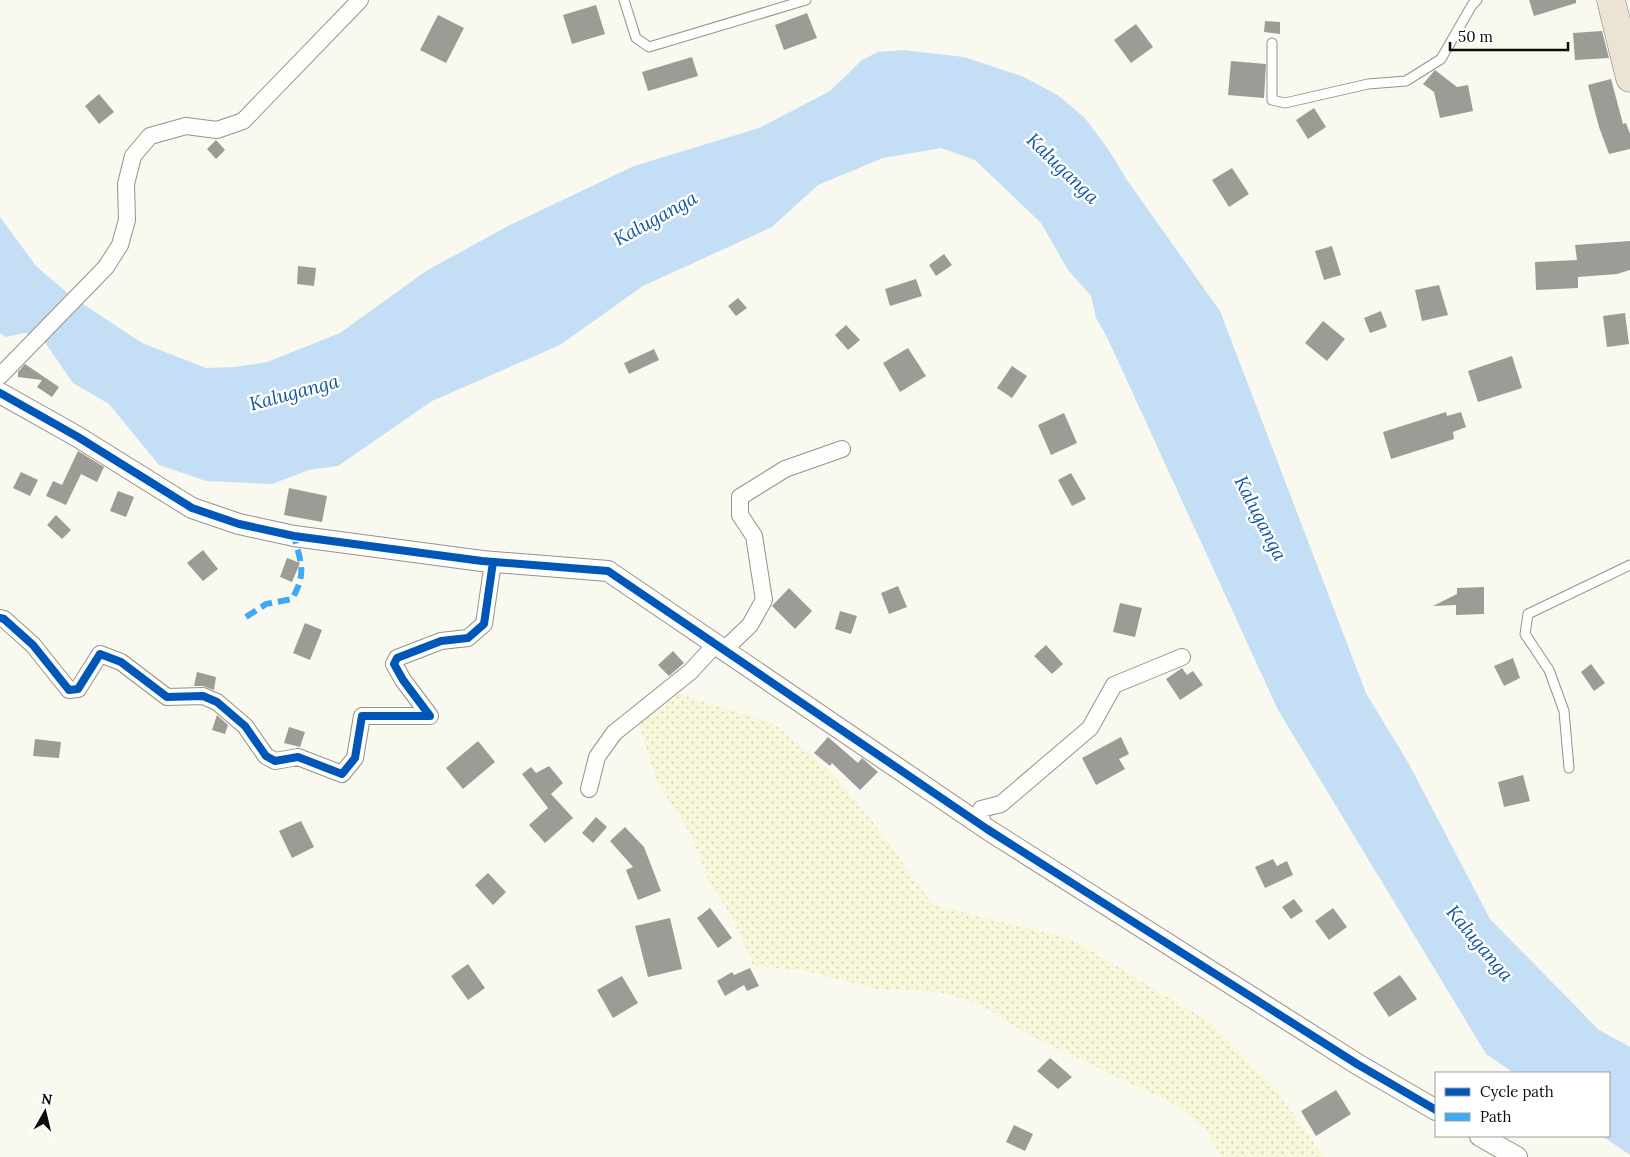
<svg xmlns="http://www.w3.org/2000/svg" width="1630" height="1157" viewBox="0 0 1630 1157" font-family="Lora,serif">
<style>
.farmland{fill:url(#farmland-dots)}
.water{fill:#c4dff5}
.building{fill:#9c9b95}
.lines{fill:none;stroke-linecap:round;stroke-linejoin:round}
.service-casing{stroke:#93928e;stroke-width:11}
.minor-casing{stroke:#93928e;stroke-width:18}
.tertiary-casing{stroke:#93928e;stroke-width:22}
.trunk-casing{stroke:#807f7b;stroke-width:29}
.service{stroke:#fefefd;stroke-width:9}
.minor{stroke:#fefefd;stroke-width:16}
.tertiary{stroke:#fefefd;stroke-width:20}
.trunk{stroke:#ebe4d4;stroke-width:28}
.quiet{stroke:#3fa9f5;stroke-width:6;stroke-dasharray:12 6;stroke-linecap:butt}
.cycleway-casing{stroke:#fff;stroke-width:11}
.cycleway{stroke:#0057b8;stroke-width:8}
.labels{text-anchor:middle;stroke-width:5;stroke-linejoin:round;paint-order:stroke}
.water-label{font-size:19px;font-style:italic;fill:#1154a1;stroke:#fff}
</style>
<defs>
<pattern id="farmland-dots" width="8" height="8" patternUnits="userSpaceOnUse" patternTransform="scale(1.25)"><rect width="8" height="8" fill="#f7f7da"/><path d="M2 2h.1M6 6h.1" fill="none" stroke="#d2d2ba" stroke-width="1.8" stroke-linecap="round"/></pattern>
</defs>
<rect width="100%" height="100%" fill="#faf9ef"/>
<path class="farmland" d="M679,694l95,30 54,45 49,58 56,78 138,34 140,84 68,71 45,63h-103l-15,-27 -30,-25 -149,-71 -46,-29 -41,-13 -64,-3 -71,-18 -52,-5 -19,-45 -24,-38 -21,-52 -32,-49 -18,-58z"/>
<path class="water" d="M904,50l60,7 60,20 35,19 26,22 23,31 21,34 91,128 146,382 43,71 81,155 109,111 31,17v108l-28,-19h7v-63h-95l-28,-19 -208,-344 -172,-375 -10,-17 -5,-22 -23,-26 -27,-47 -66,-63 -34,-12 -58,10 -65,27 -46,42 -129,59 -83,59 -128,56 -94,65 -29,4 -37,14 -66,-3 -47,-16 -50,-61 -36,-21 -29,-42 -19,-8 -19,4 -6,-4v-116l36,49 35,30 71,47 64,25 29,-1 32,-5 73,-29 86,-62 82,-45 126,-60 125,-38 71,-37 32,-31 16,-8z"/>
<path class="building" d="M1529,0h47v3l-42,13z
M596,5l9,29 -33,10 -9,-29z
M807,13l10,25 -33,12 -9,-25z
M438,15l26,13 -18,35 -26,-13z
M1265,21l15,1v12l-16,-2z
M1136,24l17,23 -22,16 -17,-23z
M1602,31l7,27 -34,2 -2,-27z
M692,57l6,19 -50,15 -6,-19z
M1231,61l35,3 -2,34 -36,-3z
M1435,70l22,17 11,-2 5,26 -33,7 -6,-26 -11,-8z
M1611,79l12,45 3,-1 4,11v15l-21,5 -10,-27 -11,-42z
M99,94l15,18 -15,12 -14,-18z
M1314,108l12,19 -18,12 -12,-19z
M216,140l9,10 -9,9 -9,-10z
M1232,168l17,26 -20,13 -17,-27z
M1630,241v29l-13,4 -39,3v11l-42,2 -1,-28 42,-2 -2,-15z
M1332,246l9,29 -17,5 -9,-29z
M944,254l8,11 -16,11 -7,-11z
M298,266l18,2 -2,18 -17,-2z
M916,279l6,17 -32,10 -5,-17z
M1439,285l9,30 -26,6 -7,-31z
M738,298l9,10 -11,8 -8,-10z
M1381,311l6,16 -17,6 -6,-15z
M1625,313l4,31 -22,3 -4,-31z
M1323,321l22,18 -18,22 -22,-18z
M846,325l14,15 -12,10 -13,-15z
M908,348l18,28 -26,16 -17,-29z
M654,349l5,11 -30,14 -5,-11z
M1512,356l10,32 -44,14 -10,-31z
M25,364l34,23 -7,10 -15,-10 5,-7 -24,-3v-5z
M1012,366l15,10 -15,22 -15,-10z
M1446,412l1,4 14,-4 5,15 -13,5 1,7 -63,20 -8,-27z
M1064,413l13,30 -26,12 -13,-30z
M78,451l26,16 -7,15 -16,-8 -15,31 -20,-9 7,-15 9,4z
M21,472l17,8 -8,16 -17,-8z
M1071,473l15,26 -14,7 -14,-26z
M289,488l38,8 -5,26 -38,-7z
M118,491l16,6 -8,20 -16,-6z
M56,515l15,15 -9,9 -15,-14z
M203,550l15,19 -15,12 -16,-18z
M287,558l13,5 -8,19 -12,-5z
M898,586l9,21 -18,7 -8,-21z
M1484,587v27l-28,1v-10l-23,1 24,-12v-6z
M789,588l23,23 -17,18 -23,-23z
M1120,603l22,5 -7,29 -22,-5z
M840,611l17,5 -6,18 -16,-5z
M305,623l17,7 -12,30 -17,-7z
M1046,645l17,19 -11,10 -18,-18z
M673,651l11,12 -15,13 -11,-11z
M1513,658l7,20 -16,8 -10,-20z
M1591,664l14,19 -11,8 -13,-19z
M1182,668l5,7 6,-4 10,14 -23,15 -14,-21z
M197,672l19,5 -2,13 -11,-4h-9z
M217,715l11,10 -3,9 -13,-4z
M289,727l16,5 -5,15 -16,-4z
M828,737l30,26 4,-5 16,14 -18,18 -28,-27 -2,3 -16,-13z
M1121,737l8,17 -10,5 6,10 -29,16 -14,-27z
M35,739l26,3 -2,16 -26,-2z
M478,741l17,21 -32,27 -17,-21z
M549,766l14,17 -12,11 22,24 -28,25 -16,-18 19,-17 -26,-34 9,-7 5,6z
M1523,775l7,26 -26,6 -6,-25z
M596,817l11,10 -14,16 -11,-10z
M301,821l13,26 -22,11 -13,-27z
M625,827l19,20 17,44 -23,9 -12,-30 7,-3 -23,-26z
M1273,859l4,7 10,-5 6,14 -28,13 -10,-21z
M488,873l18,19 -13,13 -18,-20z
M1294,899l9,12 -12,8 -9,-12z
M710,908l22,30 -14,10 -21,-30z
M1333,908l14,19 -18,13 -14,-19z
M670,918l12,51 -34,8 -13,-51z
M468,964l17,24 -17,12 -17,-24z
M750,968l9,18 -12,5 -3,-6 -19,11 -8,-15 15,-9 2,3z
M1400,975l17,24 -28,18 -16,-24z
M622,976l16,27 -25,15 -16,-28z
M1050,1058l22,19 -14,12 -21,-18z
M1336,1090l15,24 -35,22 -15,-25z
M1014,1125l19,9 -8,17 -19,-9z"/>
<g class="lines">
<defs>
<path id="service" d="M624,0l12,38 13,9 157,-47
M1272,43v57l13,3 83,-19 38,-3 35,-22 31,-54 5,-5
M1569,768l-5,-57 -15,-41 -24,-36 3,-20 102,-49"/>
<path id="minor" d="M0,376l106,-109 14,-22 7,-25 -1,-36 7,-28 17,-20 36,-10 31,4 26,-9 117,-121
M0,618l4,1 29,26 36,45 9,-1 22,-35 21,8 46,35 36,-1 14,6 28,24 21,30 9,5 23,-4 44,17 13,-16 7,-42h68l-27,-36 -9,-16 3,-6 44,-17 27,-3 16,-14 9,-62
M724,650l26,-25 14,-25 -10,-64 -14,-21v-18l45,-28 57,-20
M589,789l8,-32 17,-24 76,-61 26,-28
M982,825l-1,-16 20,-5 89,-76 24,-43 68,-28"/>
<path id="tertiary" d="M0,393l78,44 114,71 47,16 55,12 188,25 126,10 379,258 370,235 79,46
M1480,1136l37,21"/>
<path id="trunk" d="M1611,0l19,78"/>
</defs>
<use href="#service" class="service-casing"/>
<use href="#minor" class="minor-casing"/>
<use href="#tertiary" class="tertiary-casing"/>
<use href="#trunk" class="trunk-casing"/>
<use href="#service" class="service"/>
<use href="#minor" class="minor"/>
<use href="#tertiary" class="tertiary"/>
<use href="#trunk" class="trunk"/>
<path class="quiet" d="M246,617l20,-13 26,-5c15,-26 9,-36 2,-63"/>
<defs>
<path id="cycleway" d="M0,393l78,44 114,71 47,16 55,12 188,25 126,10 379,258 370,235 79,46
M0,618l4,1 29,26 36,45 9,-1 22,-35 21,8 46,35 36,-1 14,6 28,24 21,30 9,5 23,-4 44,17 13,-16 7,-42h68l-27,-36 -9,-16 3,-6 44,-17 27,-3 16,-14 9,-62"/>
</defs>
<use href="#cycleway" class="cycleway-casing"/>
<use href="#cycleway" class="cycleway"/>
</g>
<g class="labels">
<g class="water-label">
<text transform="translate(1063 168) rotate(44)" y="7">Kaluganga</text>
<text transform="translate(655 218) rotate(-29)" y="7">Kaluganga</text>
<text transform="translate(294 392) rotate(-15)" y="7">Kaluganga</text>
<text transform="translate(1261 518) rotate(63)" y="7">Kaluganga</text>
<text transform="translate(1480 943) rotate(50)" y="7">Kaluganga</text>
</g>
</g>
<rect x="1435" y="1072" width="175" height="65" fill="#ffffff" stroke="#9d9d9d"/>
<rect x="1445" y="1088" width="25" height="8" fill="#0057b8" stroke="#9d9d9d"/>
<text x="1480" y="1097" font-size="15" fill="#0b0b0b">Cycle path</text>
<rect x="1445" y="1113" width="25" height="8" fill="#3fa9f5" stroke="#9d9d9d"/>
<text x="1480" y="1122" font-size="15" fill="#0b0b0b">Path</text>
<g transform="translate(45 1112) rotate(8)" stroke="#ffffff" stroke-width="4" paint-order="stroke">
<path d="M0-4L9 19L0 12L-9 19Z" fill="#0b0b0b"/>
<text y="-8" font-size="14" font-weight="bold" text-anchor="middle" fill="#0b0b0b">N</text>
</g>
<path d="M1450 42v8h118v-8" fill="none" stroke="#0b0b0b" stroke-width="2.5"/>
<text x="1458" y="42" font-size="15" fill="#0b0b0b" stroke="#ffffff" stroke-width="4" paint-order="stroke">50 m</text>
</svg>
